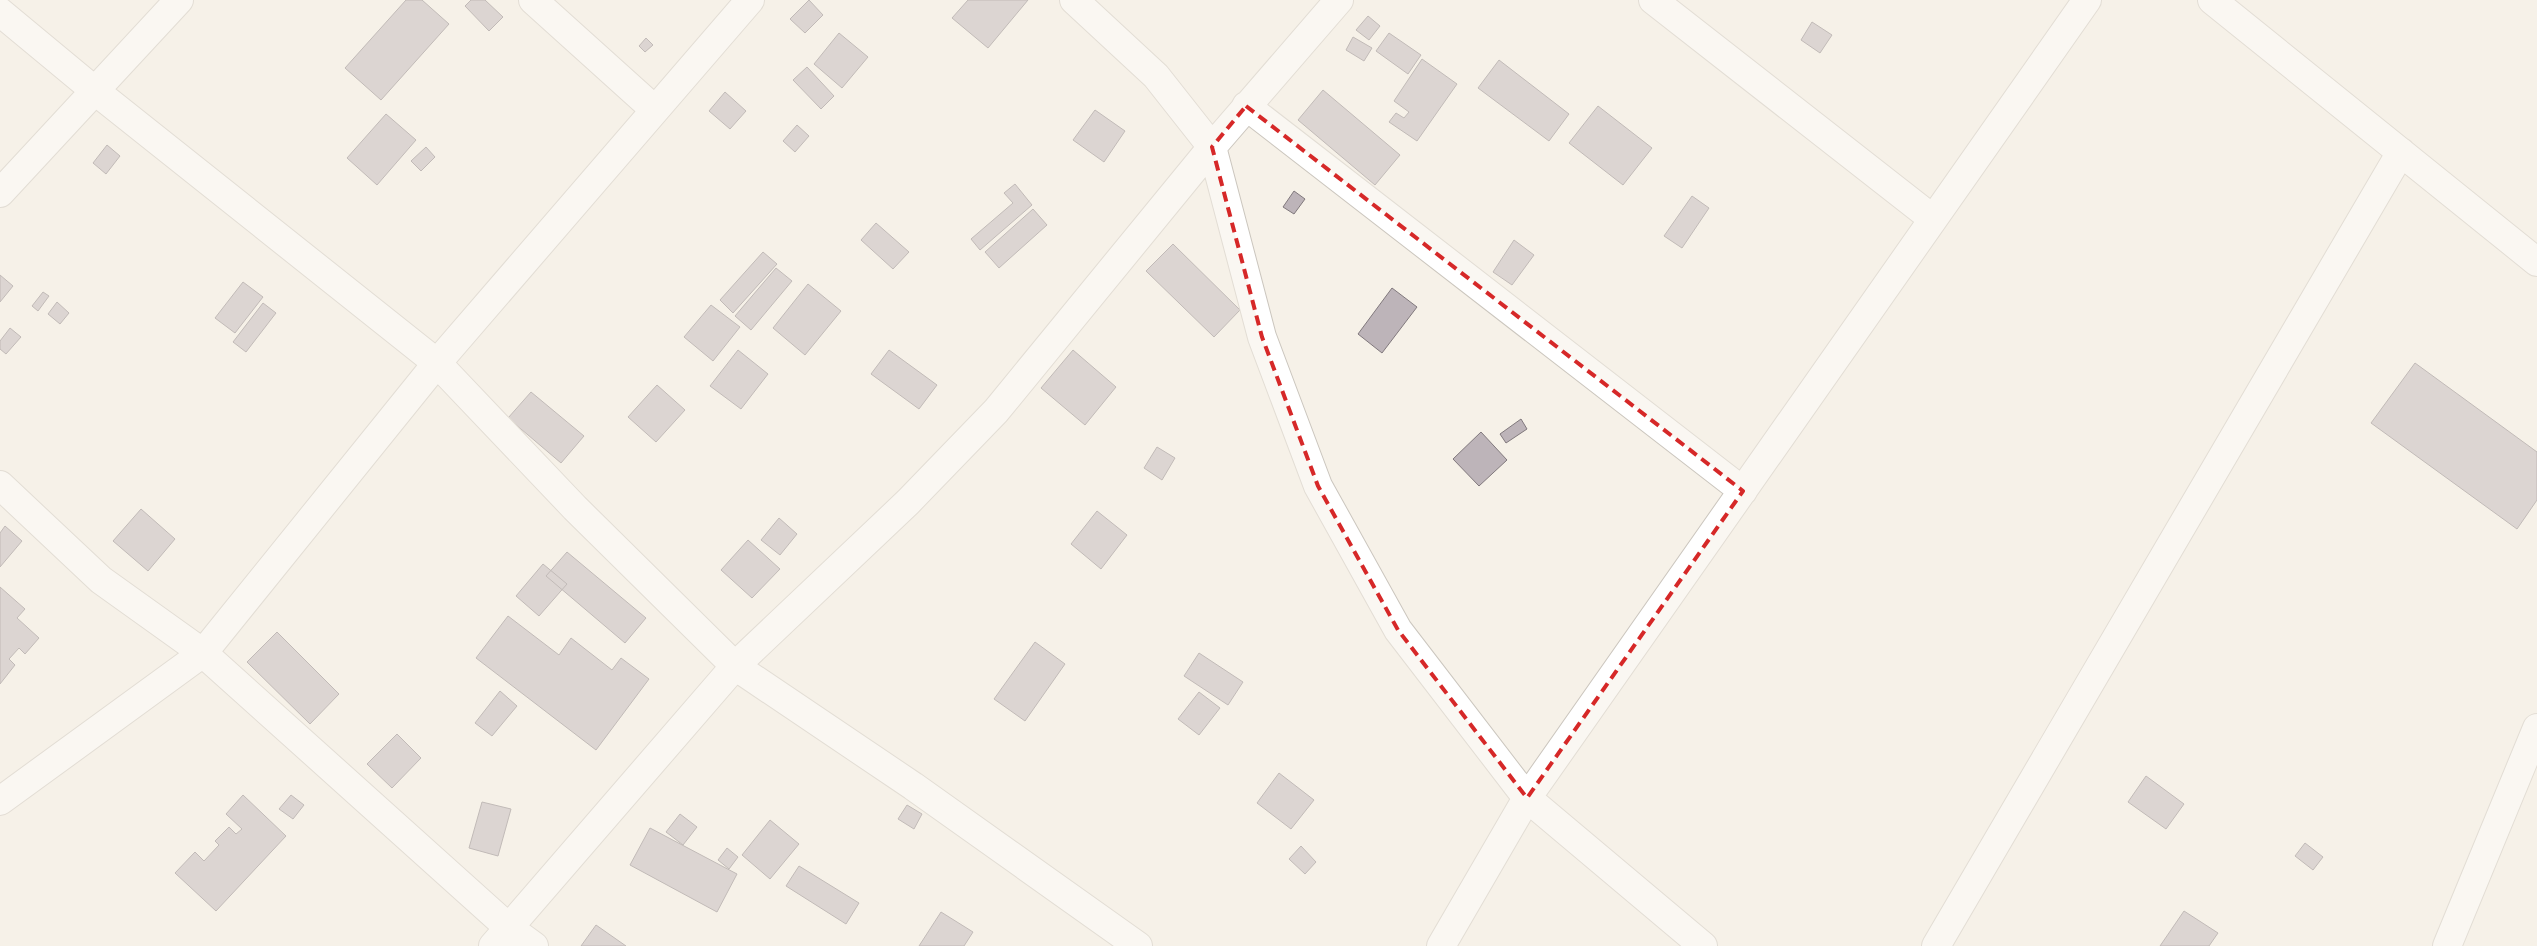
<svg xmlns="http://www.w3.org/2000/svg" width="2537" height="946" viewBox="0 0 2537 946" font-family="Quicksand,sans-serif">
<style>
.building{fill:#bdb4b9;stroke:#81797d}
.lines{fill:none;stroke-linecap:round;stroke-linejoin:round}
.minor-casing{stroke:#cbc6be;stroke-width:30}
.minor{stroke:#fff;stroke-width:28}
.marked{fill:none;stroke:#d62828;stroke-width:4;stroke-dasharray:10 6;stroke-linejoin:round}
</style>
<rect width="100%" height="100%" fill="#f6f1e8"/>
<path class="building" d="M406,0h16l27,24 -68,76 -36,-32z
M471,0h14l18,17 -14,14 -24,-25z
M809,0l14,15 -18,18 -15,-14z
M968,0h60l-40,48 -36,-30z
M1368,16l12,10 -11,14 -13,-10z
M1812,22l20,13 -12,18 -19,-13z
M839,33l29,24 -26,31 -28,-24z
M1389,33l32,22 -13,19 -32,-23z
M1353,37l19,11 -8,13 -18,-11z
M646,38l7,7 -8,7 -6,-6z
M1422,59l35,25 -40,57 -28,-19 7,-9 8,5 5,-6 -15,-11z
M1499,60l70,54 -20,27 -71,-53z
M807,67l27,29 -13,13 -28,-29z
M1323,90l77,65 -25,30 -77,-65z
M725,92l21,19 -16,18 -21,-18z
M1598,106l54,42 -29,37 -54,-42z
M1095,110l30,21 -21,31 -31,-22z
M386,114l30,26 -39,45 -30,-27z
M797,125l12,11 -14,16 -12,-11z
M107,145l13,11 -14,18 -13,-11z
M426,147l9,10 -14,14 -10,-10z
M1015,184l17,21 -52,45 -9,-11 42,-36 -9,-10z
M1294,191l11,8 -11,15 -11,-7z
M1692,196l17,12 -27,40 -18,-12z
M1033,209l14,16 -48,43 -14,-16z
M876,223l33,29 -16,17 -32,-29z
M1514,240l20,15 -22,30 -19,-13z
M1173,244l67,66 -26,27 -68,-66z
M763,252l14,12 -44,49 -13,-13z
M776,268l16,13 -41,49 -16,-14z
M0,275l13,11 -13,16z
M243,282l20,15 -28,36 -20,-15z
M808,284l33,27 -36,44 -32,-27z
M1392,288l25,19 -35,46 -24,-19z
M43,292l6,4 -11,15 -6,-5z
M57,302l12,11 -9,11 -12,-10z
M263,303l13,10 -30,39 -13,-10z
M711,305l29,22 -27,34 -29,-24z
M10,328l11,9 -15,17 -6,-5v-8z
M738,350l30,24 -27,35 -31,-23z
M889,350l48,35 -18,24 -48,-35z
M1073,350l43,37 -31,38 -44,-37z
M2415,363l122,89v48l-20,29 -146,-106z
M657,385l28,25 -29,32 -28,-25z
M531,392l53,44 -23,27 -53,-45z
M1521,419l6,10 -21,14 -6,-9z
M1481,432l26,28 -28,26 -26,-27z
M1157,447l18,11 -13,22 -18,-12z
M141,509l34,30 -27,32 -35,-30z
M1097,511l30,24 -26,34 -30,-25z
M779,518l18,16 -17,21 -19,-15z
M5,526l17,15 -22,26v-34z
M748,540l32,29 -28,29 -31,-28z
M567,552l79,66 -21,25 -79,-67z
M543,564l24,20 -28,32 -23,-20z
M0,587l25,22 -8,9 22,20 -14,16 -6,-6 -10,11 6,6 -15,19z
M508,616l51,39 12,-17 41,32 9,-12 28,21 -53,71 -120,-92z
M277,632l62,62 -29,30 -63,-62z
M1035,642l30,22 -40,57 -31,-22z
M1199,653l44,29 -15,23 -44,-29z
M500,691l17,15 -25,30 -17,-13z
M1199,692l21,16 -21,27 -21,-16z
M397,734l24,24 -29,30 -25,-24z
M1279,773l35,27 -23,29 -34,-26z
M2146,776l38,28 -18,25 -38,-27z
M243,795l43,41 -70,75 -41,-38 20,-21 9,9 15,-16 -4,-4 14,-14 7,7 6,-5 -16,-15z
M291,795l13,10 -11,14 -14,-10z
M482,802l29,7 -13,47 -29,-8z
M907,805l15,9 -8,15 -16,-10z
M680,814l17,13 -14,18 -17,-13z
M770,820l29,24 -29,35 -28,-24z
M650,828l87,46 -20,38 -87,-47z
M2305,843l18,14 -10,13 -18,-14z
M1301,846l15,16 -11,12 -16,-15z
M727,848l11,9 -9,12 -11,-9z
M799,866l60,37 -13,21 -60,-38z
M2184,911l34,22 -9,13h-49z
M941,912l32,20 -9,14h-45z
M596,925l30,21h-45z"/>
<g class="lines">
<defs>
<path id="minor" d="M533,0l122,110
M1074,0l82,76 56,71 50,190 56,149 80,144 129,168 176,148
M1653,0l280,219
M2212,0l325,262
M0,12l94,78 343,273 138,145 160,158 178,120 225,160
M1246,106l497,385
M0,193l179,-193
M0,485l101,95 102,73 305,274 26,19
M0,801l203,-148 234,-290 313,-363
M493,946l242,-280 173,-164 88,-91 216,-264 127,-147
M1441,946l86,-148 560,-798
M1936,946l465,-794
M2447,946l90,-218"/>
</defs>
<use href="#minor" class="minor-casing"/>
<use href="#minor" class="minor"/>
</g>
<path d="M0 0H2537V946H0ZM1246,106l497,385 -216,307 -129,-168 -80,-144 -56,-149 -50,-190z" fill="#f6f1e8" fill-opacity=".55" fill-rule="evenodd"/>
<path class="marked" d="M1246,106l497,385 -216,307 -129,-168 -80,-144 -56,-149 -50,-190z"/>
</svg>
